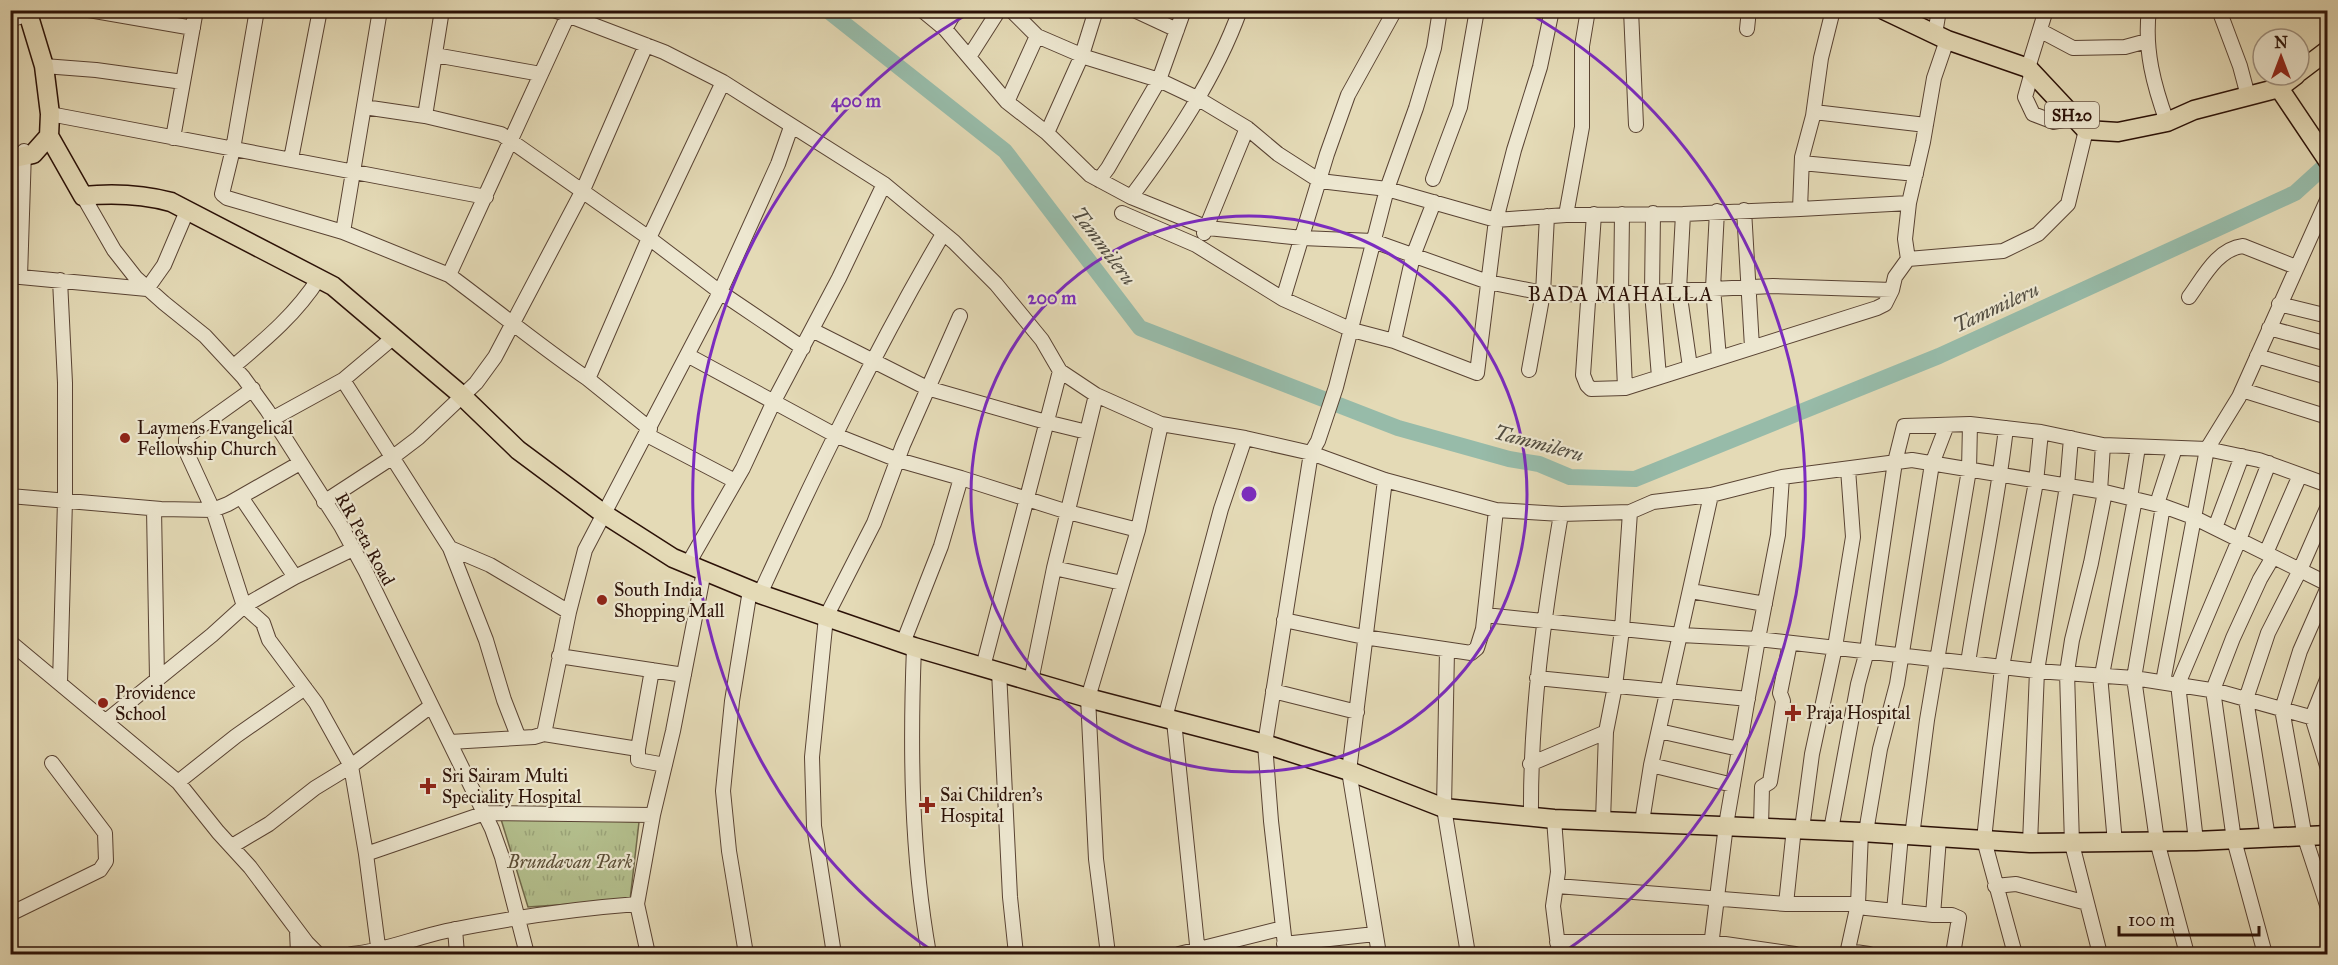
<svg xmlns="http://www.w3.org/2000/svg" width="2338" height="965" viewBox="0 0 2338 965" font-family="'IM FELL Great Primer',serif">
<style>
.grass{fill:url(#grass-tufts);stroke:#70684a;stroke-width:1.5}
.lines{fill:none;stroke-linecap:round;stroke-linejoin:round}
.river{stroke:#97bba9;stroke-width:16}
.minor-casing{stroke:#594333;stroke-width:16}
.major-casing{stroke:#2b1107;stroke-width:21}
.minor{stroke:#ede7d0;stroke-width:14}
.major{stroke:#e4dab6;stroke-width:18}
.ring{fill:none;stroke:#7b2cbf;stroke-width:3}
.poi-dot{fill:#8f2418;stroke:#ede7d0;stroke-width:2}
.labels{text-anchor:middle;stroke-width:4.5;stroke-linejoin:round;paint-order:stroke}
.shield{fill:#ede7d0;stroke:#655143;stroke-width:1.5}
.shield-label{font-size:16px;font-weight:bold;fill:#2b1107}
.poi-label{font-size:18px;fill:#2b1107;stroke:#ede7d0;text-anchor:start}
.street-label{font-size:18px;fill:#2b1107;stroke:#ede7d0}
.park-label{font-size:18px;font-style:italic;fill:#5b4e36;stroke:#ede7d0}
.water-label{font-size:20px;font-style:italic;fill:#514c40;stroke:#ede7d0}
.neighbourhood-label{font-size:20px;letter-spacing:1.5px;fill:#2b1107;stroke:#ede7d0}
.centre{fill:#7b2cbf;stroke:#ede7d0;stroke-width:3}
.ring-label{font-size:18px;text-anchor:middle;font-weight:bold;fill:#7b2cbf;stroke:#ede7d0;stroke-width:4.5;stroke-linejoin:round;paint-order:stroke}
</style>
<defs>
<pattern id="grass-tufts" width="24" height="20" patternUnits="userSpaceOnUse" patternTransform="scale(1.5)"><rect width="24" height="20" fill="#b4c08e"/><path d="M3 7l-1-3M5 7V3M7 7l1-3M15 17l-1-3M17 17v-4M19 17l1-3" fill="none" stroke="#9ba479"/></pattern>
</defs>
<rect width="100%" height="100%" fill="#e4dab6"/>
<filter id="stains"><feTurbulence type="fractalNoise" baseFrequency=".00333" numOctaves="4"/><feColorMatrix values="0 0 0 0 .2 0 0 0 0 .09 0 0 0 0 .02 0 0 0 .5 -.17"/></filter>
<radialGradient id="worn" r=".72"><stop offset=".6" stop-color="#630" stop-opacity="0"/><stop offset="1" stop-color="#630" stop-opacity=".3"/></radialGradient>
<path class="grass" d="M500,816l139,6 -9,78 -102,7z"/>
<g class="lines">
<path class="river" d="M827,10l178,141 135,177 258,100 111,31 30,5 31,13 65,2 304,-123 356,-163 33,-30"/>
<defs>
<path id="minor" d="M89,10l104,18
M257,10l-24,139 -11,45 5,4 116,34 106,43
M554,10l110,42 59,30
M922,10l23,19 62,73 40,31 43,42 41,22
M1011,10l26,26 51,22 71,22 38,18 50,30 31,26 42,27 67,8 109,31 70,-5 117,-1 117,-5
M1134,10l43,20
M1240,10c-24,67 -67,131 -109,187l77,31 94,10 71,3 115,41 55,11 47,2 183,-9 119,4 3,-13 13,-18 95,-8 35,-17 30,-30 18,-74
M1631,10l5,115
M1833,10l-12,48 -8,58 -11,41 -2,52 109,-6
M2149,10c-5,40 5,76 18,112
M2219,10l21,56 8,30
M568,15l-119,260c47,35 91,71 139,104
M10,20l9,-3 3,-7
M945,29l11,-19
M1747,29l2,-19
M2041,31l32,17 52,-1 22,-6
M1935,34l4,-24
M435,55l106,19
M969,57l30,-47
M44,66l52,4 87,12
M2028,68l18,-58
M2032,72l-7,25 8,17 21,8 21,-4
M1007,102l30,-66
M364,107l61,9 76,18 148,104 74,-156 161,102
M1814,112l112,13
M50,114l436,83
M425,116l17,-106
M1047,133l35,-78 14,-45
M173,138l23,-128
M291,159l29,-149
M1802,163l114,11
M1433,179l27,-72 17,-97
M1099,180l9,-12 51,-88 25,-70
M83,196l31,54 22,28 28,25 41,33 38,41 24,33 74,116 25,46 126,257 10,28 25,97
M1744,210l8,137
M1717,211l-4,77 6,70
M1122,213l74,32 87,54 69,31 42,11 83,32 19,-153 18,-70 26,-83 12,-57
M1653,213l-1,79 7,85
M1594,214l-11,161 4,10 4,4 34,-1
M1622,214l-1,80 4,94 252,-80 8,-4 7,-14
M1683,214l-4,76 11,77
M1566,215l16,-88v-81l6,-36
M343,232l37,-222
M1204,233l43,-105
M1908,259l-3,-20 4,-36 14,-61 11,-64 13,-38
M10,276l137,13 17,-24 23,-54
M20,277l4,-126
M60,280l5,103v117l-5,183
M2189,297c14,-19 28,-48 54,-51l53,21
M1283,299l44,-145 21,-59 47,-85
M2279,304l49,12
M2269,328l59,16
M812,330l115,58 119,34 41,10
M1394,341l19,-85 21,-54
M689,356l146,79 63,25 63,18 107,34 70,18
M2257,356l71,21
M234,366c32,-27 63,-53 85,-88
M1529,370l14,-77 4,-77
M343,380l51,-43
M253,389l-63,45 -4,5v12l27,59 31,96 19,17 6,17 47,63 35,63 15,88 13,100
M2242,390l86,27
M272,419l71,-39 107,168 36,92 18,60 14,36
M650,429l-62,-50 61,-141 71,54 83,56
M647,435l88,46
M2100,491l3,-46
M10,496l151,13 52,1 15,-6 72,-41
M241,497l54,80
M2130,498l8,-51
M324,502l69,-45 25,-19 58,-55 19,-26 88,-167 63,-145
M2157,504l18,-56
M2163,506l-29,172 23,163 30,113
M154,509l3,170
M2215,528l27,-72
M450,548l40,17 79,47
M2266,553l34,-78
M688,564l55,-96 31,-67 65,-123 45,-94 70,58 42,42 46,56 18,31 36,24 65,29 84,14
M1054,568l68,15
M2328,587l-28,64 -18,58 23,129 23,70
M1691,591l74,13
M760,594c56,-122 115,-244 183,-360
M1485,615l196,20 77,4 279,32 97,7 83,13 111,31
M1284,620l80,17 107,16 6,-5 6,-19 13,-119
M10,642l168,140 40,50 32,35 57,76 11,11
M903,643l38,-97 20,-68
M914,647c-4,102 -3,206 15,307
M1447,650l-3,158 24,146
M559,656l125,19
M1968,663c12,-79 29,-156 38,-235
M983,667l77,-296
M999,671l11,226 6,57
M2100,675l15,168
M2102,675l33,-176
M2328,677l-16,40 16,52
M1537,678l211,21
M1031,681l23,-113 42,-173
M2163,682l44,-233 32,-52 89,-199
M1273,691l84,21
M1165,718l56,-209 24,-71 66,15 7,-12 18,-54 51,-198 29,-81 18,-60 6,-38
M106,721l106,-86 32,-29 51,-29 58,-28
M1174,721l24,233
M1659,731l80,18
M544,734l94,15v11l27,5
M450,742l84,-5 10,-3 25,-122 16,-62 135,-258 58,-128 13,-37
M638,749l14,-79
M1530,764l76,-32
M1651,765l82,20
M178,782l58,-46 69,-48
M1531,817c-1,-103 13,-202 30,-303
M1554,819l4,53 -5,34 6,48
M1603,821l3,-89 9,-46 7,-57 8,-117 23,-10 58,-7 71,-18 130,-17 193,32 58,14 30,11 135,67
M1642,822l9,-57 60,-270
M1761,827l1,-40 8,-5 13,-81 -3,-8 10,-50
M1794,828l-8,76h72
M1802,829l10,-75 23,-107 18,-110 -5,-68
M1831,830l27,-146 9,-33 28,-189 9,-36 66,-2 71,8 62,13 104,4 52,11 69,25
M1866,832l14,-83 17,-65 35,-220 15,-39
M1912,836l15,-116 42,-250 1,-46
M2268,838l-22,-139 22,-66 32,-63 28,-64
M2196,841l-18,-157 61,-144 30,-77
M2030,843l7,-172 30,-185 4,-48
M232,846l37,-22 46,-36 36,-22 80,-60
M366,854l119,-41 168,2
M1557,886l229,18
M1995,886l21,-2 71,19 13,51
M2087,903l-15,-59 -5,-172 5,-32 19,-77 14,-71
M1857,907l76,8h19l7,3 -6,36
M1894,911l7,-76
M10,914l90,-44 6,-9 -1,-28 -53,-70
M1933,915l6,-77
M455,929l2,25
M297,930l1,24
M1557,942h154l84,12
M1284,944l91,-10
M1848,951l21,3
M352,954c32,-3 62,-16 94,-23 64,-13 126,-22 191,-27
M648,954l-11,-50 16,-89 20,-84 31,-160
M746,954l-17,-103 -6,-60 9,-90 18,-111
M834,954l-20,-128 -2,-69 14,-140 48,-94 29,-78 57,-129
M1108,954l-12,-95 -8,-161 50,-168 23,-106
M1179,954l104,-26
M1286,954l-15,-133 -6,-77 46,-291 74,27 111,30 65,4 69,-2
M1379,954l-30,-183 36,-291
M1710,954l16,-129 32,-186 20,-104 4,-58
M1847,954l11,-50 3,-72
M2015,954l-31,-114 18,-173 34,-185 5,-50
M2265,954l-31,-114 -21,-150 20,-52 27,-59 13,-22"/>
<path id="major" d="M1884,10l63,30 81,28 58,62 32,2 49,-10 27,-12 85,-22 17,-13
M2299,72l29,-22
M2279,88l49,73
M49,136l34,60c30,-3 58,-2 88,6l162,84 125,106 60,58 86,64 69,44 87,36 154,53 174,51 177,46 84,27 95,37 110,11 307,13 169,11 166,-2 132,-6
M10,159l23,-5 16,-18 1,-22 -6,-48 -17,-56"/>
</defs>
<use href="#minor" class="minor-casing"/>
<use href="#major" class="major-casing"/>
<use href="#minor" class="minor"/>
<use href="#major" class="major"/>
</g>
<g class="ring">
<circle cx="1249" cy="494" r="278"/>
<path d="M934 952A556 556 0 0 1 971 12M1527 12A556 556 0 0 1 1564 952"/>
</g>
<g class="poi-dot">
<circle cx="125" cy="438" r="6"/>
<circle cx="602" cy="600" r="6"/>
<circle cx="103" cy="703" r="6"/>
<path d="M1790 704h6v6h6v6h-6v6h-6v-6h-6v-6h6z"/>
<path d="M425 777h6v6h6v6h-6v6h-6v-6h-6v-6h6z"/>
<path d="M924 796h6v6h6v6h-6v6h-6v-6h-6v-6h6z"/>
</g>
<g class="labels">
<rect class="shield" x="2045" y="102" width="54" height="26" rx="4.5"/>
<g class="shield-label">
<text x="2072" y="121">SH20</text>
</g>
<g class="poi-label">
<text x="137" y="434">Laymens Evangelical<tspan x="137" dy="21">Fellowship Church</tspan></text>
<text x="614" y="596">South India<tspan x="614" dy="21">Shopping Mall</tspan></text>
<text x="115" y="699">Providence<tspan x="115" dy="21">School</tspan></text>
<text x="1806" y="719">Praja Hospital</text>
<text x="442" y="782">Sri Sairam Multi<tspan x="442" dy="21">Speciality Hospital</tspan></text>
<text x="940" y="801">Sai Children's<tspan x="940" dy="21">Hospital</tspan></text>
</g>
<g class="street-label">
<text transform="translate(365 539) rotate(61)" y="6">RR Peta Road</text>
</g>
<g class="park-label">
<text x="570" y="868">Brundavan Park</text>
</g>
<g class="water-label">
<text transform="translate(1104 246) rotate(53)" y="7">Tammileru</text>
<text transform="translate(1996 307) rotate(-25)" y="7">Tammileru</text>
<text transform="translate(1539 443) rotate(15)" y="7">Tammileru</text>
</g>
<g class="neighbourhood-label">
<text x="1621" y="301">BADA MAHALLA</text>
</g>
</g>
<circle cx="1249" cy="494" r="9" class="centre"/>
<g class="ring-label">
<text x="856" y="107">400 m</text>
<text x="1052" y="304">200 m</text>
</g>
<rect width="2338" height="965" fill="none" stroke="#e4dab6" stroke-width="36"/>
<rect x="12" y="12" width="2314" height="941" fill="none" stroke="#2b1107" stroke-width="3"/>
<rect x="18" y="18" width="2302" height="929" fill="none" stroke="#2b1107" stroke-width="1.5"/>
<g transform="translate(2281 57)"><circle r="28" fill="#ede7d0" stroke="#9f9180" stroke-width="1.5"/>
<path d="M0-4.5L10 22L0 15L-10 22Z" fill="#8f2418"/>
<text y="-9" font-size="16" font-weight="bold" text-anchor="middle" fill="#2b1107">N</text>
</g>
<path d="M2119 926v9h140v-9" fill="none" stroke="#2b1107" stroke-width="3"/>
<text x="2128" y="926" font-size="18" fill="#2b1107" stroke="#ede7d0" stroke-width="4.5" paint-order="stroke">100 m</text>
<rect width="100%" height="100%" filter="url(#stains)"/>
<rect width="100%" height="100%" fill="url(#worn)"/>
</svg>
